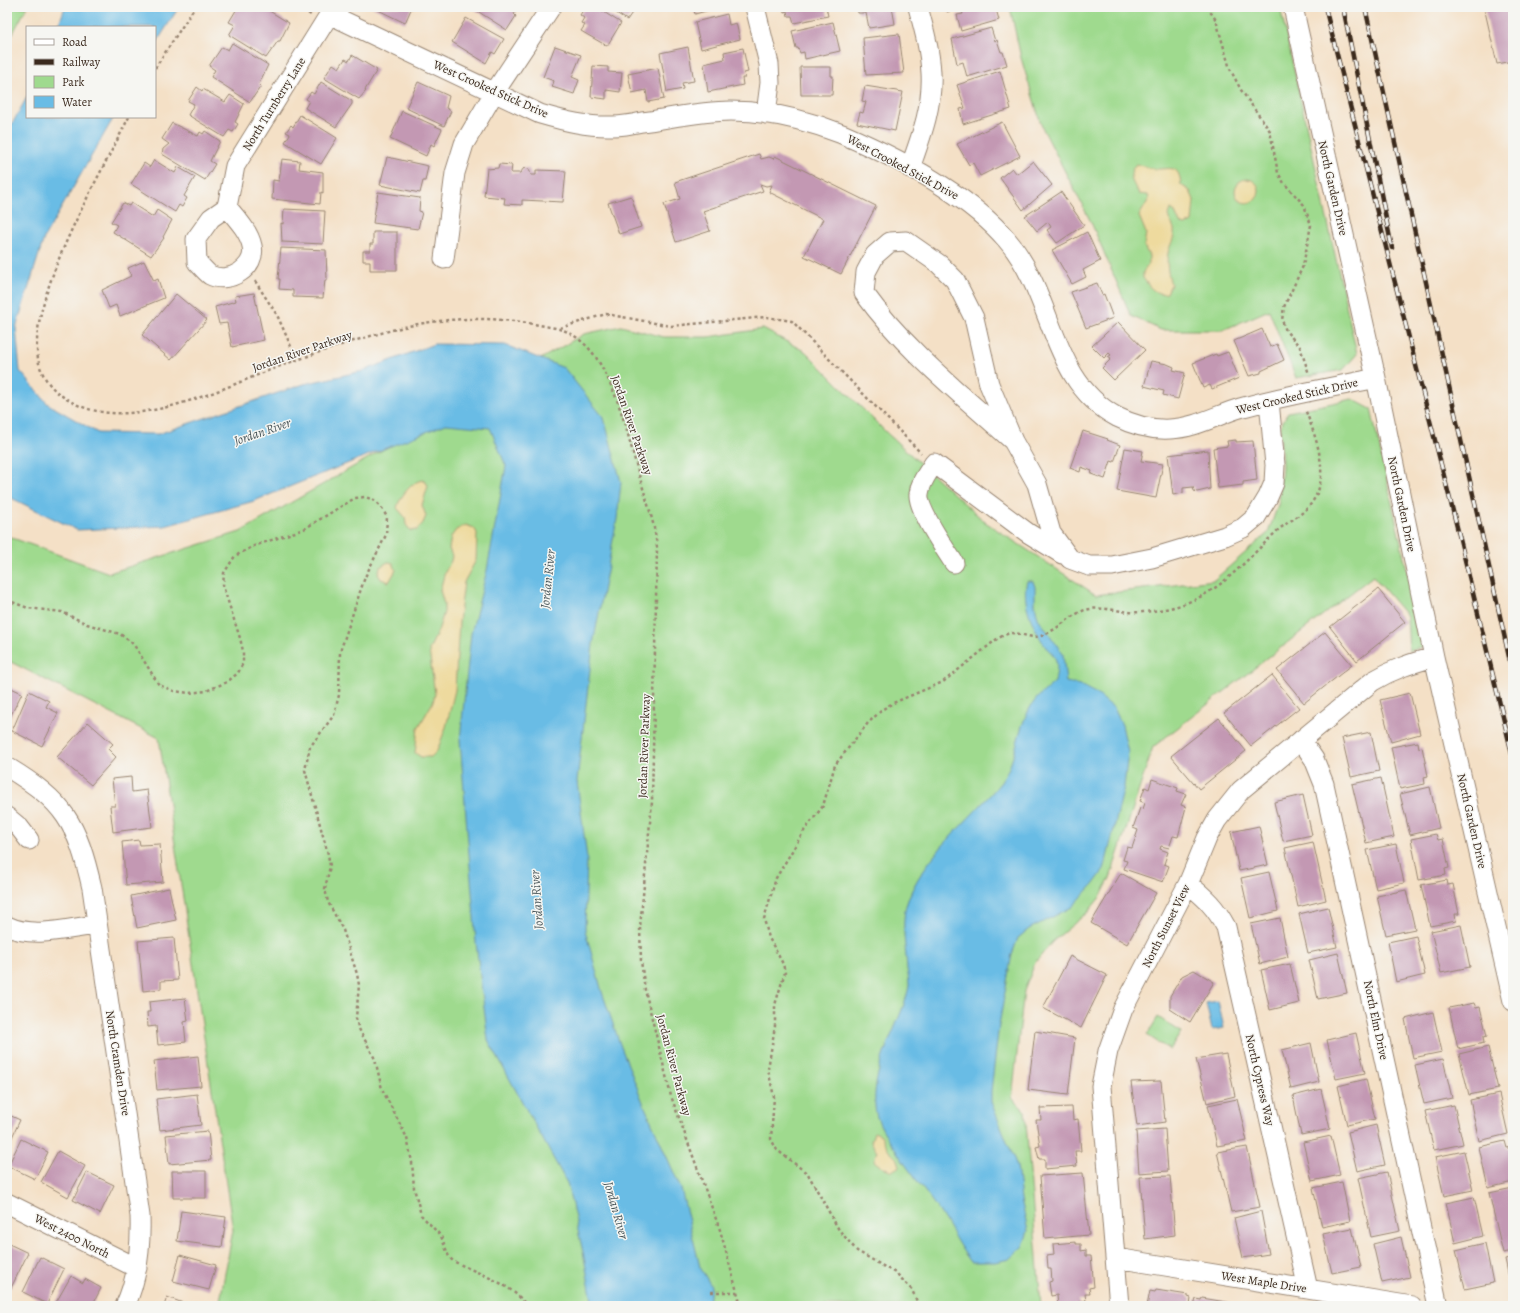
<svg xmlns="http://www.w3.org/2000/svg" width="1520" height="1313" viewBox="0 0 1520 1313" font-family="Alegreya,serif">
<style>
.green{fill:#9fda8e;stroke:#6d8256}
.sand{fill:#eeda9e;stroke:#94825e}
.water{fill:#69bce5;stroke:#527382}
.building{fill:#c398b3}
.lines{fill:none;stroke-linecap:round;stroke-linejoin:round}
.minor-casing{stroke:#988572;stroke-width:21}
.path{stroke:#988572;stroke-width:2.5;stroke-dasharray:3 3;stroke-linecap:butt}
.minor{stroke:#fff;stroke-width:19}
.rail-casing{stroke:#3b2a1e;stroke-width:4.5}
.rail{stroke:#f6f6f2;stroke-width:3;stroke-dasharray:9;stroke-linecap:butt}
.labels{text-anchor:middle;stroke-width:3;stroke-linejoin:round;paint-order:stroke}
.street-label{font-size:12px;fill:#3b2a1e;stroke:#f6f6f2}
.water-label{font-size:13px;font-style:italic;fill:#49565a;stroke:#f6f6f2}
</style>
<rect width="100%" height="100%" fill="#f6f6f2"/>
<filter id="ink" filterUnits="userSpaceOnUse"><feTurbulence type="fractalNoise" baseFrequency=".025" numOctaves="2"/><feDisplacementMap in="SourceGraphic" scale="8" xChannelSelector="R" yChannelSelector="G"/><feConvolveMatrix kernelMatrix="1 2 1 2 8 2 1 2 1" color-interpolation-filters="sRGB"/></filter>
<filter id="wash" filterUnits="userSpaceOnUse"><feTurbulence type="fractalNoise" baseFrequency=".012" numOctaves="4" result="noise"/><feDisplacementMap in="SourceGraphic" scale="16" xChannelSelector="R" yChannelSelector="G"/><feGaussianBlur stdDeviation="0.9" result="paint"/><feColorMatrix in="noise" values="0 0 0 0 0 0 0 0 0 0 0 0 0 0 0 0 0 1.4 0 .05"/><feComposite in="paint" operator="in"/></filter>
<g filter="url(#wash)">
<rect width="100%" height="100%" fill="#f4e0c6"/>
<path class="green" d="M7,7h20l-20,37z
M1010,7h270l77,347 -14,16 -47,8 -27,-68 -46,20h-62l-30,-14 -40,-94 -49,-95 -21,-69z
M621,326l43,11h44l55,-8 43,23 83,83 96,87 111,73 118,-15 54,-47 11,-31 3,-36 -2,-39 8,-15 64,-13 19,10 53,238 -15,4 -2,-35 -34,-40 -220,171 -43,131 -9,18 -13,16 -36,30 -17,21 -11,28 -12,107 13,13 16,195h-822l14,-76 -74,-492 -152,-78v-124l102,37 131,-41 344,-198z
M1158,1017l23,15 -11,18 -23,-15z"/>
<path class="sand" d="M1136,164c6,1 12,4 18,5 15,1 25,-7 27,16l9,6 4,9 -2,22 -7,3 -5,-2 -6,-12 -3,-2c-7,8 1,12 3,20 1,10 -4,15 -6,24 -2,10 0,22 3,31l-4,9c-12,3 -18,-7 -24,-15v-6l6,-8v-8l-5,-10 2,-13 -7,-17 10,-17 -1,-4 -9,-1c-6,-11 -13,-19 -3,-30z
M1235 191a12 12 0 1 1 24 0a12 12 0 1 1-24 0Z
M422,480l4,2 2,4 -6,19 4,11 -3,7 -6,7 -6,1 -5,-6 -1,-8 -8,-9c2,-10 14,-26 25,-28z
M466,525l8,3 3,5 -1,27 -12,22 -5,40 -4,68 -9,37 -9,24 -6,6h-10l-6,-4 3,-25 15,-26 2,-8 -6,-44 9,-19 6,-19v-8l-4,-14 5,-18 6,-11 1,-5 -3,-7 2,-12 5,-7z
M388,562l5,1 3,7 -7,12 -8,-3 -3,-5 2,-7z
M874,1132l7,3 7,15 10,10 2,6 -8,5 -13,-6 -5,-4 3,-10 -6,-9z"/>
<path class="water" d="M65,7h114l-24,38v-18h-97z
M27,97v20h87l-70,121 -28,90 4,43 28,33 50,29 60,1 146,-50 59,-13 71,-27 71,1 59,23 40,50 17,64 -4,37 -24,125 -16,137 10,77 -2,72 17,62 19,55 23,58 37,84 19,78 11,19 -2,20h-116l-10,-54 -16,-69 -79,-143 -12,-97 -16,-203 11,-106 16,-64 19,-104 -16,-38 -44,-4 -192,77 -89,25 -88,4 -70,-34v-363z
M1027,581h6l2,6v18l3,13 25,36 3,28 14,3 17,9 17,14 8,17 6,27 -4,35 -20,83 -11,15 -21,22 -43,22 -11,9 -6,16 -13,71 -8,66v11l26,64 4,33 7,32 -5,15 -14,13 -13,3h-25c-12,-15 -20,-32 -30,-48 -16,-24 -35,-46 -50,-71 -5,-8 -11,-17 -14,-26 -4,-12 -2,-31 1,-43 6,-30 26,-60 31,-88 0,-5 -1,-12 -2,-17 -1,-18 -6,-45 -1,-63 13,-47 66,-87 95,-124 16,-21 15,-51 29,-74 6,-11 16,-18 25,-26 1,-6 3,-16 1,-21 -1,-6 -8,-11 -11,-15 -12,-19 -24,-43 -18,-65z
M1218,1001l6,27 -12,2 -6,-27z"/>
<g id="blocks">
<path class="building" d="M238,7h25l26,16 -9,18h-2l-12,17 -37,-23 6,-10 -6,-3z
M372,7h40l-7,16z
M471,7h42l4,2 -3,5 2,2 -9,14z
M585,7h11l25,16 -14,23 -26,-15 4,-6 -4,-2 3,-5 -4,-3z
M607,7h29l-9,13z
M693,7h28l-26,7z
M783,7h43l2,9 -34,7 -2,-7h-4l-1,-5 -3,1z
M857,7h35l3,17 -26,4 -3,-15h-8z
M946,7h45l1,3 4,-1 3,11 -38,11 -4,-16 6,-1 -1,-3 -3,1v-3l-12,3z
M1484,7h29v54l-16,3z
M727,14l2,11 7,-2 4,16 -39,10 -6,-27z
M466,18l38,21 -9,15 -3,-2 -6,11 -34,-21z
M833,22l7,29 -35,8 -1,-7 -4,1 -2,-5h-2l-4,-17z
M991,28l4,13 2,-1 4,12h2l4,13 -40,12 -4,-15 -6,2 -5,-25z
M899,34l5,39 -38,2 -3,-37z
M232,43l36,22 -9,19 2,2 -11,16 -39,-25 4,-7 -6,-4 13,-19 6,3z
M555,46l26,9 -9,22 7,3 -5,14 -22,-7 2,-6 -11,-4z
M688,47l6,34 -12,2 1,6 -16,3 -7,-39z
M743,48l5,24 -4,1 1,5h-3l1,7 -35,7 -4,-28 21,-5 -1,-7z
M352,55l25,15 -12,20 1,1 -7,8 -35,-21 9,-14 6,4 6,-9 4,2z
M593,66l15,1v5l14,1 -2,19 -14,-2v9l-15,-2z
M800,67h31v9h2l-1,19h-31z
M658,68l6,31 -16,3 -2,-12 -14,3 -4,-19z
M1000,71l11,38 -48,15 -3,-15 5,-1 -8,-23z
M321,82l31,19v3l-16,23 -31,-19 4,-7 -3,-2 5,-7 3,2z
M418,82l31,14 -3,12 5,3 -7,15 -38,-18z
M865,86l38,6 -8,39 -38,-8 3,-11 3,1 3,-11 -4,-1z
M197,87l5,4 1,-2 22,13 5,-7 14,9 -9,18 3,2 -5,8 -4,-2 -5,7 -36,-22 6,-11 -6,-3z
M402,111l40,18 -8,17 -3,-2 -5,12 -36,-17z
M300,115l37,23 -16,26 -36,-22 5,-8 -4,-2 5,-7 2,2z
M1002,122l18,34 -40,20 -7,-13 -4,2 -12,-21z
M172,123l26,13 2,-4 3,2 2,-3 15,10 -10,20 5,3 -10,16 -43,-26 1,-5 6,-5 -7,-5z
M759,154l2,5 8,-2 5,2 1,-3 101,50 -35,68 -37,-18 19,-37 -54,-27 3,-7 -6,1 -6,-2 3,7 -60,20 7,20 -34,11 -12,-38 16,-5 -5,-17z
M387,157l41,9 -3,15h-2l-3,12 -40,-8z
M282,159l18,2 -1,8 24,3v21l-2,-1 -1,12 -48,-5 1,-19 6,1z
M154,160l21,13 3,-6 17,10 -11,19 3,2 -5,9 -3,-2 -4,7 -44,-28 13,-21 6,4z
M1033,161l19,24 -29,25 -23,-32 12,-10 5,6z
M499,164l13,1 -1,8h9l4,-5 5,1 2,6h5v-5l30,1 -3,31 -41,-2v5l-18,-1 1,-6 -21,-2 3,-27 11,-1z
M378,192l42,6 -1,13 3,1 -4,17 -45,-6z
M1061,192l23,33 -27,18 -10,-13 4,-3 -3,-5 -11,9 -12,-15z
M631,196l10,31 -22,7 -11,-31z
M123,203l6,3 2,-3 22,14 4,-7 15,10 -9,17 1,1 -13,18 -38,-24 4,-7 -6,-3z
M284,209l41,2 -2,33 -41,-2 -1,-19 2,1z
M373,232h24v38h-27v-9h-7v-10h7v-7h3z
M1087,232l13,29 -17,9 3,7 -14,7 -20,-34z
M281,248l45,2 1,30h-2l-2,18 -30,-1v-7l-14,-1 1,-10h-2z
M144,261l10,20 4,-2 6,19 -44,18 -4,-11 -7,3 -7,-18 29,-14 -3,-8z
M1097,283l5,12 2,-1 9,24 -27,10 -15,-36z
M254,293l10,47 -32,7 -5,-24 -8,1 -4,-17 21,-6 -1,-5z
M176,294l31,26 -36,40 -29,-25z
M1118,322l27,28 -31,30 -12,-12 9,-9 -3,-2 3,-2 -2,-2 -5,5 -12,-12z
M1262,329l8,18 7,-3 7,16 -23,11v2l-12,3 -15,-35z
M1228,352l11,26 -27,11 -2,-4 -7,3 -10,-25 23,-9 1,2z
M1151,361l16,3 7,3 -1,3 12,3 -7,26 -15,-4 1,-4 -20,-5z
M1083,431l25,8 -1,1 13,5 -6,17 -3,-1 -6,18 -14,-5 1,-3 -11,-4 -1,5 -10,-4z
M1236,440v2l17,-1 4,39 -14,2v3l-25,3 -5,-40 15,-2 -1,-5z
M1125,448l18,3 -2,10 22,3 -7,34 -39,-7z
M1208,450l2,39 -13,3 -3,-1 -1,-4 -10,1v5l-10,2 -5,-40z
M1378,589l27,33 -48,39 -27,-34z
M1325,632l27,33 -48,38 -27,-33z
M1272,675l27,33 -48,38 -27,-33z
M7,686l15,7 -15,30z
M29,691l20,10 -3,6 12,6 -16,33 -30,-15z
M1410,693l10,41 -29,8 -11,-42z
M1219,718l27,33 -47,38 -28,-33z
M88,722l25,22 -5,5 8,8 -25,28 -34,-28z
M1371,732l8,39 -28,6 -9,-39z
M1418,742l1,6 3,-1 6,29 -4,1 1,7 -25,5 -9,-42z
M131,777l1,15 15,-2 5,37 -39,5 -3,-26h5l-3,-27z
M1381,778l13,59 -28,6 -14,-59z
M1152,779l26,9 -1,3 9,3 -5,11 5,2 -8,30 -5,-1 -4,12 -8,-2 -1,3 8,3 -4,12 5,2 -6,16 -39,-13 3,-8 -4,-1 4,-13 5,1 6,-18 -5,-2 7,-20 3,1 2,-6 -5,-2 5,-14 4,2z
M1430,787l9,41 -29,7 -10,-41z
M1303,795l9,40 -29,6 -9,-39z
M1259,826l9,39 -29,6 -8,-39z
M1436,834l2,6 5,-1 6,29 -4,1 1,6 -27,5 -8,-41z
M139,840l1,5 20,-1 3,38 -37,3 -4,-43z
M1313,842l13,58 -28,7 -13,-59z
M1396,844l8,39 -28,6 -9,-39z
M1269,872l9,39 -28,7 -9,-40z
M1121,873l35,20 -29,51 -36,-21z
M1447,880l1,5 5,-1 6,30h-4l1,7 -26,5 -9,-41z
M169,888l7,32 -39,8 -6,-32z
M1406,890l9,39 -29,6 -9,-39z
M1328,907l9,40 -29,6 -9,-39z
M1280,918l8,39 -28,7 -9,-40z
M1461,925l9,42 -29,6 -10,-42z
M1416,936l9,39 -29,7 -8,-40z
M174,938l4,42 -17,1v8l-18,2 -5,-50z
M1338,953l9,40 -29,6 -9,-39z
M1070,956l37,19 -26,53 -38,-20z
M1290,964l9,39 -29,7 -9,-40z
M1194,970l20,12 -24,40 -20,-13v-13l12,-20z
M185,998l3,23 -4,1 2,20 -28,3 -2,-19 -8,1 -1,-15h3l-1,-10z
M1474,1003l2,5 4,-1 7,29 -4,1 1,6 -26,6 -9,-41z
M1433,1012l9,40 -29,6 -8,-39z
M1035,1031l40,7 -7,57 -40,-5z
M1356,1033l9,40 -29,6 -9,-39z
M1311,1043l8,39 -28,7 -9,-39z
M1488,1047l10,42 -29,6 -10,-41z
M1226,1054l9,42 -28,7 -11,-44z
M198,1056l3,30 -44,4 -3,-29z
M1443,1059l9,39 -28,6 -9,-39z
M1366,1079l9,40 -28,6 -9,-39z
M1161,1081l4,41 -28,4 -6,-44z
M1321,1089l9,40 -29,6 -8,-39z
M197,1094l4,31 -41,5 -4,-31z
M1499,1094l9,40 -29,7 -9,-41z
M1237,1099l10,42 -30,5 -9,-41z
M1454,1105l9,39 -29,6 -9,-39z
M1072,1107l1,13 5,-1 3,32h-6l2,15 -32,3v-10h-6l-3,-12 4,-1 -4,-26h5l-1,-12z
M7,1114l13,6 -13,28z
M1376,1125l9,40 -28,6 -9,-39z
M1165,1129l3,42 -29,2 -3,-42z
M208,1131l3,29 -42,4 -3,-29z
M1331,1136l9,39 -28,6 -9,-39z
M21,1139l27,13 -13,27 -27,-13z
M1505,1141l2,7 4,-1 2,8v27l-25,6 -9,-41z
M1247,1147l13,60 -29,5 -14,-60z
M58,1151l27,15 -17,31 -27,-15z
M1464,1151l9,39 -29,6 -9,-39z
M172,1171h34v27h-33z
M87,1172l27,13 -14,29 -27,-14z
M1387,1172l13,59 -29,6 -13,-59z
M1083,1173l6,62 -44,4 -5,-63z
M1170,1176l5,59 -30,4 -5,-62z
M1342,1182l8,39 -28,6 -9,-39z
M1513,1188v63l-10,2 -14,-60z
M1474,1197l9,39 -28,7 -9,-40z
M181,1211l45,6 -4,30 -45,-6z
M1261,1211l8,43 -26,4 -9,-40z
M1352,1228l9,39 -29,6 -9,-39z
M1401,1237l9,40 -28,6 -9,-39z
M1076,1242v2h5v7l5,-1v6h5l3,31 -5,1 1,6h-5l1,7h-7v4l-21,1 -1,-11 -6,1 -2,-14 3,-1 -1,-12h-3l-1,-14 7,-1 -1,-10z
M7,1243l21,10 -17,35 -4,-2z
M1485,1243l8,40 -28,6 -9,-39z
M180,1255l36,10 -7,25 -36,-9z
M40,1257l24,12 -17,35 -24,-12z
M1513,1257v35h-1l-7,-33z
M71,1276l12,7 2,-4 16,9 -9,18h-38z
M1156,1290l32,5v2l3,1 -1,8h-43l3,-15 5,1z
M167,1297l24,9h-27z
M1202,1298l30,5v1l4,2h-42l2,-7 5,1z"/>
</g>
</g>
<g filter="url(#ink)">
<use href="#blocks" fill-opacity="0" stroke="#988572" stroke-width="1"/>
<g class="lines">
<defs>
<path id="minor" d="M755,7l14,57 1,19 -4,31
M1293,7l83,371 58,279 79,344
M331,15l209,99c24,7 48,13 73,12 10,0 20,-2 29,-4 29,-4 59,-11 89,-11 38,0 76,9 111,23 56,24 125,59 165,106 48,56 42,140 110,177 16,8 35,13 53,12 25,-1 47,-14 70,-21 45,-13 91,-20 136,-30
M910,168c11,-31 23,-62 21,-95 -1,-22 -7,-44 -13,-66
M227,207l-16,11 -15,21 1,23c4,4 9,10 13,13 19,10 47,-8 42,-29 -3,-15 -16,-28 -25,-39l8,-41 99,-159
M444,259l11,-86 9,-29 30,-51 57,-86
M1013,441c-52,-47 -108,-91 -149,-148l2,-21 9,-17 15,-13 16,-1 33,23 16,16 19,38 15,66 24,57 24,43 14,49 19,26 19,7h23l40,-8 73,-22 18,-8 13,-11 12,-20 6,-14 1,-18 -6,-64
M954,563c-9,-14 -37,-55 -35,-69 1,-12 9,-21 15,-31l94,70 34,21
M1301,740l13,19 10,25 114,522
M7,767c58,35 70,56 85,121l48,328c1,30 -2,62 -15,90
M7,817l12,10 10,13
M1188,884c17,13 28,24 38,43l82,362
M7,926c26,13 62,2 90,-1
M7,1203l130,65
M1116,1258l296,48
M1119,1306l-18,-220 7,-35 15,-42 65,-125 19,-46 10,-18 24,-30 132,-109c20,-12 39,-18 61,-24"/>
</defs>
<use href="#minor" class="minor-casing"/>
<path class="path" d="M289,7l3,2 2,-2
M298,7l13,8
M1207,7l9,13 14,49 11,21 29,41 8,42 6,10 20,22 7,20 -8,41 -19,41 -2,13 4,11 14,16 9,27
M155,68l40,-61
M129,117c-31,62 -71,128 -88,196 -7,32 -8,62 21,83 65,47 169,-14 235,-36 33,-12 68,-23 103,-32 44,-11 94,-12 139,-3 10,2 21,3 31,8 10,6 21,16 27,26 22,34 31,77 42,116 7,24 16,48 18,73l-5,254 -12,125 1,34 4,29 26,106 49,134 21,76
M255,281l22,34 20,45
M560,328l46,-14 65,12 95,-9 26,4 129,132
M7,600l21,8 34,4 25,12 33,10 11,8 5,6 23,37 15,6 15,2 17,-2 21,-9 11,-9 5,-10v-12l-3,-13 -17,-52 1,-13 11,-17 19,-10 50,-17 51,-31 10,-1 9,3 7,7 6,10 -1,18 -21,42 -25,75 -1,43 -5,20 -24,32 -5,23 23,84 2,12 -5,23 3,13 15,28 14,44 2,11 -3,33 2,9 17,32 7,30 25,49 5,24 2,26 7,27 20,21 8,21 4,4c25,13 57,21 74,45
M711,1292h26
M919,1306l-7,-16 -15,-16 -40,-23 -18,-21 -31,-56 -31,-24 -6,-11 3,-42 -6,-28 7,-43v-21l10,-33 -2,-8 -14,-26 -5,-19 12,-41 28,-47 19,-25 12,-41 33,-42 15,-14 10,-6 50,-21 54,-43c4,-2 10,-6 14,-6 11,0 19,6 30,3 17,-6 29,-21 44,-26 18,-5 39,4 58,2 66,-5 89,-38 133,-80 10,-10 24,-15 33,-26 24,-27 7,-68 -4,-97"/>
<use href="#minor" class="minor"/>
<defs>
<path id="rail" d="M1325,7l133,524 55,227
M1343,7l49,241
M1365,7l148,668"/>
</defs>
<use href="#rail" class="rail-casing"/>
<use href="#rail" class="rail"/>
</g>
</g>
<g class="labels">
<g class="street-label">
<text transform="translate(491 89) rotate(24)" y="4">West Crooked Stick Drive</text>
<text transform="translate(274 104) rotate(-58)" y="4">North Turnberry Lane</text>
<text transform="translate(903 167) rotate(28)" y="4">West Crooked Stick Drive</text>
<text transform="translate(1333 188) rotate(77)" y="4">North Garden Drive</text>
<text transform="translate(302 351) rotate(-19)" y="4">Jordan River Parkway</text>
<text transform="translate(1297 396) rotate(-13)" y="4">West Crooked Stick Drive</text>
<text transform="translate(632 425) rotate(71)" y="4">Jordan River Parkway</text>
<text transform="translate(1402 504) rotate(78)" y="4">North Garden Drive</text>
<text transform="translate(644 746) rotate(-88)" y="4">Jordan River Parkway</text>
<text transform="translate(1472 821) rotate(77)" y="4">North Garden Drive</text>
<text transform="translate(1166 926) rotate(-63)" y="4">North Sunset View</text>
<text transform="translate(1376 1020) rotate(78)" y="4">North Elm Drive</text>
<text transform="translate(118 1063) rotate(81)" y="4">North Cramden Drive</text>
<text transform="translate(674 1065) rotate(75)" y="4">Jordan River Parkway</text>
<text transform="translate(1260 1080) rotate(77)" y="4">North Cypress Way</text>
<text transform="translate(72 1236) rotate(27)" y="4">West 2400 North</text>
<text transform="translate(1264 1282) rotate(9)" y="4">West Maple Drive</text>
</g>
<g class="water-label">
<text transform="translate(262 431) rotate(-19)" y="5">Jordan River</text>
<text transform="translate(547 579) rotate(-84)" y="5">Jordan River</text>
<text transform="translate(536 900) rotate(-94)" y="5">Jordan River</text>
<text transform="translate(617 1210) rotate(74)" y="5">Jordan River</text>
</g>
</g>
<rect width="1520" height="1313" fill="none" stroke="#f6f6f2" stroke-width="24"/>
<rect x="26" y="26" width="130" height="92" fill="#f6f6f2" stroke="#aba49d"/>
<rect x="34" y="39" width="20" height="6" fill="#ffffff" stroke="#aba49d"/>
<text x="62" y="46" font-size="12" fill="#3b2a1e">Road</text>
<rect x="34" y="59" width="20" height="6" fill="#3b2a1e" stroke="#aba49d"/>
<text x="62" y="66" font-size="12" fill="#3b2a1e">Railway</text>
<rect x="34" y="76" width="20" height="12" fill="#9fda8e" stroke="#aba49d"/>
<text x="62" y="86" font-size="12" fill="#3b2a1e">Park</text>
<rect x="34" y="96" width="20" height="12" fill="#69bce5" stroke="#aba49d"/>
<text x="62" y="106" font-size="12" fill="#3b2a1e">Water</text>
</svg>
